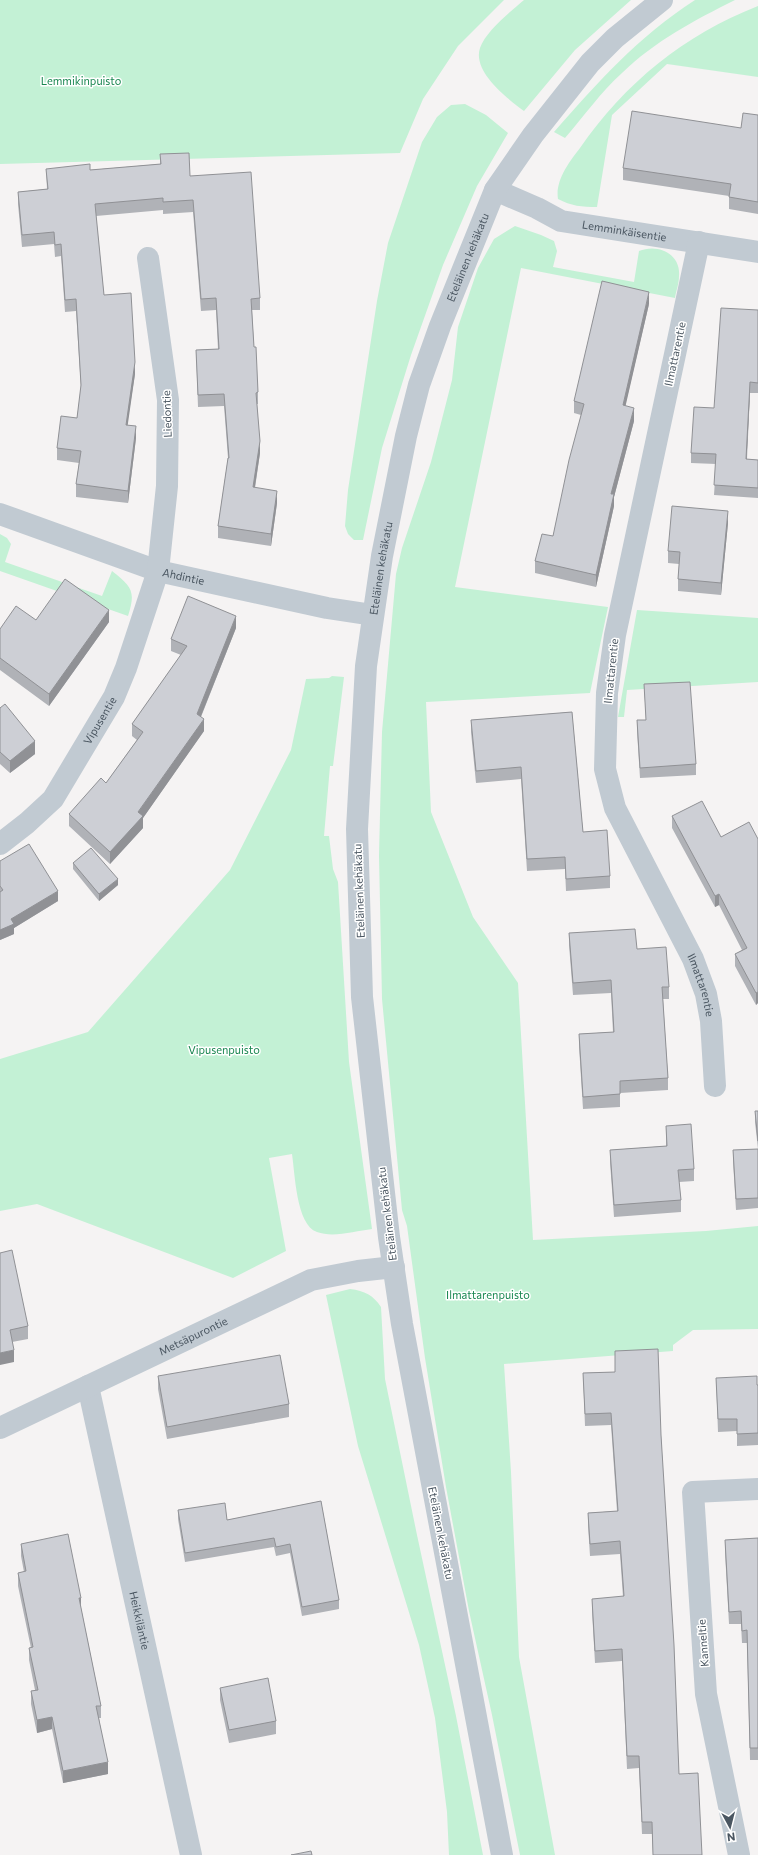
<svg xmlns="http://www.w3.org/2000/svg" width="758" height="1855" viewBox="0 0 758 1855" font-family="Commissioner,sans-serif">
<style>
.green{fill:#c3f1d5}
.lines{fill:none;stroke-linecap:round;stroke-linejoin:round}
.minor{stroke:#c1cad2;stroke-width:22}
.tertiary{stroke:#c1cad2;stroke-width:22}
.wall{fill:#b0b2b7}
.shaded-wall{fill:#909195}
.building{fill:#cdcfd5;stroke:#909195}
.labels{text-anchor:middle;stroke-width:3;stroke-linejoin:round;paint-order:stroke}
.park-label{font-size:11px;fill:#17864f;stroke:#fff}
.street-label{font-size:11px;fill:#4a5661;stroke:#fff}
</style>
<rect width="100%" height="100%" fill="#f5f3f3"/>
<path class="green" d="M0,0h504l-46,46 -35,53 -23,54 -400,11z
M524,0h107l-56,50 -51,61c-16,-12 -52,-39 -44,-63 6,-17 30,-36 44,-48z
M695,0h40c-40,20 -80,41 -113,73 -21,19 -38,43 -57,65l-11,-6c45,-51 84,-95 141,-132z
M758,6v71l-91,-13 -55,51 -15,92c-15,0 -26,-1 -39,-8 -3,-18 11,-37 22,-51 45,-65 104,-113 178,-142z
M465,104l21,11 22,18 -31,53 -34,79 -32,90 -29,93 -19,92h-9l-6,-6 -3,-8 3,-36 29,-189 11,-58 34,-101 15,-25 14,-12z
M515,226l26,9 13,6 3,10 -4,16 81,15 5,-31c19,-8 42,3 40,25 0,8 -3,15 -4,22l-154,-30 -66,319 153,20 -18,86 -164,9 5,110 42,105 45,66 15,257 173,-9 52,-5v103l-65,1 -20,15v6l-169,13 7,108 8,185 36,198h-35l-28,-140 -23,-104 -23,-124 -21,-129 -18,-132 -5,-16 -20,-211 -3,-143 3,-124 14,-158 6,-26 29,-86 21,-82 6,-53 20,-59 16,-29z
M0,534l7,4 4,6 -6,18 97,34 10,-25c20,16 24,20 16,45l-128,-45z
M637,610l121,8v64l-131,8 -3,27h-6z
M332,676l12,1 -11,89h-3l-6,70h5l4,33 5,13 11,180 23,167c-17,2 -39,9 -55,3 -21,-7 -22,-59 -25,-78l-23,4 17,93 -53,27 -196,-74 -37,7v-152l88,-27 142,-162 61,-120 15,-71 23,-1z
M350,1289c15,2 23,6 31,18l4,72 32,156 39,181 27,139h-34l-2,-43 -12,-94 -16,-73 -61,-199 -32,-151z"/>
<g class="lines">
<g class="minor">
<path id="s1" d="M495,190l42,18 24,13 197,31"/>
<path id="s2" d="M699,242l-84,393 -8,58 -2,76 10,39 78,151 13,35 5,27 4,65"/>
<path id="s3" d="M0,514l158,57 169,37 46,7"/>
<path id="s4" d="M0,844l27,-21 26,-24 61,-102 12,-29 32,-97 9,-85 1,-86 -20,-142"/>
<path id="s5" d="M88,1386l103,469"/>
<path id="s6" d="M0,1428l311,-148 47,-9 36,-4"/>
<path d="M739,1855l-33,-161 -13,-202 65,-3"/>
</g>
<path class="tertiary" id="s7" d="M502,1855l-100,-531 -13,-87 -27,-240 -5,-168 9,-163 16,-110 24,-120 13,-51 21,-59 55,-136 38,-55 57,-72 25,-25 47,-38"/>
</g>
<path class="wall" d="M758,115v99l-29,-5v-13l-106,-16v-12l118,-40z
M160,154l30,22 70,122v12h-8l2,37 4,45v12h-1l3,49 -5,35 22,15 -6,43 -53,-8v-12l10,-68 -4,-52 -26,1 -2,-57 22,-1 -2,-39 -15,1 -8,-99 -30,2v-4l-67,6 8,79 31,79 -8,51 9,13 -8,65 -52,-6v-13l3,-21 -22,-3v-12l20,-30 4,-30 -5,-77 -11,1 -4,-56 -6,1 -1,-13 -32,3 -4,-43v-12l29,-3 -1,-20 44,1 70,-6z
M649,304l-24,102 9,15 -20,76v9l-18,81 -61,-14v-12l18,-25 28,-121 -7,-2v-12z
M758,310v83h-8l-3,66 11,1v38l-44,-3 2,-31 -25,-1v-10l23,-45z
M728,523l-7,72 -43,-4v-12l1,-15 -11,-1v-12z
M36,620l73,2 -60,84 -49,-36v-41z
M236,628l-35,89 3,14 -61,87v10l-33,36 -41,-38v-12l37,-31 31,-43 -5,-4v-12l49,-69 -10,-4v-12z
M644,684l52,80v11l-56,3 -3,-47v-11h9z
M0,708l35,46 -25,19 -10,-9z
M572,712l11,120 27,44v12l-44,3 -1,-22 -38,2 -6,-92 -45,4 -5,-51v-12z
M672,816l49,21 37,2v164l-2,2 -21,-39v-12l7,-4 -23,-45 -4,2 -43,-79z
M0,861l58,40 -44,27v6l-14,6z
M73,863l45,22 -19,16 -26,-32z
M569,933l68,16 32,38v12h-6l5,79v12l-48,3v14l-37,2 -4,-63v-12l34,-2 -2,-39 -38,2 -4,-50z
M755,1111h3v97l-22,2 -3,-49v-11l25,-1 -3,-27z
M666,1126l28,43v12l-15,1 2,18v12l-67,5 -4,-55v-12l56,-4z
M0,1253l28,73v13l-16,3 2,20z
M615,1351l46,84 18,339 23,81h-49l-1,-21h-10l-3,-66 -12,1 -5,-108 -27,2 -3,-52v-12l31,-2 -3,-43 -30,2 -2,-31v-12l29,-2 -6,-86 -26,1 -2,-53 32,-1z
M158,1376l131,28v13l-122,22 -9,-50z
M716,1378l42,7v60l-21,1v-15l-19,1z
M321,1501l18,99v9l-37,7 -12,-63 -14,3 -2,-9 -89,15 -7,-43v-9l49,10z
M758,1538v222h-8l-3,-117h-5l-1,-19h-12l-4,-72v-12z
M21,1544l60,64 20,98v12h-2l9,56 -45,9 -11,-54 -15,4 -6,-29v-13l4,-1 -6,-30v-12h2l-13,-62v-13l6,-1 -3,-16z
M220,1688l56,33v13l-47,9 -9,-43z"/>
<path class="shaded-wall" d="M649,292v12l-26,113v-12z
M135,362v12l-9,63v-12z
M750,382v11l-4,76v-10z
M634,408v13l-20,76v9l-18,81v-12l15,-81z
M136,426v12l-8,65v-12z
M260,441v12l-7,46v-12z
M277,491v12l-6,43v-12z
M728,511v12l-7,72v-12z
M109,610v12l-60,84v-12z
M236,616v12l-39,98v-12z
M204,719v12l-61,87v10l-33,36v-12z
M35,741v13l-25,19v-12z
M118,879v6l-19,16v-7z
M58,891v10l-44,27v6l-14,6v-10l11,-11z
M719,894v11l-4,2v-11z
M758,992v11l-2,2v-12z
M14,1350v12l-14,3v-12z
M79,1598h2v12z
M52,1717v12l-15,4v-13z
M108,1762v12l-45,9v-12z"/>
<path class="building" d="M632,111l109,17 2,-15 15,2v87l-29,-5 2,-13 -108,-16z
M189,153l1,23 61,-4 9,126 -9,1 3,48h2l2,45 -2,1 4,48 -7,46 24,4 -6,43 -53,-8 10,-68h1l-5,-64 -26,1 -2,-45 23,-1 -3,-51 -15,1 -8,-99 -30,2v-4l-68,6 9,91 27,-2 4,69 -9,63 10,1 -8,65 -52,-7 5,-33 -24,-3 4,-32 16,2 4,-33 -5,-86 -11,1 -4,-56 -6,1 -1,-13 -32,3 -4,-43 30,-3 -2,-20 44,-5v6l71,-6 -1,-10z
M602,281l47,11 -26,113 11,3 -23,86h3l-18,81 -61,-14 7,-27 11,2 16,-76 15,-56 -10,-3z
M721,308l37,2v73l-8,-1 -4,77 12,1v28l-44,-3 2,-31 -25,-1 3,-46 20,1z
M672,506l56,5 -7,72 -43,-4 2,-27 -12,-1z
M65,579l44,31 -60,84 -49,-36v-29l16,-23 20,14z
M188,596l48,20 -39,98 7,5 -66,93 5,4 -33,36 -41,-38 32,-36 5,5 37,-51 -11,-8 55,-78 -16,-7z
M690,682l6,82 -56,4 -3,-48h9l-2,-36z
M5,704l30,37 -25,20 -10,-9v-44z
M572,712l11,120 24,-2 3,46 -44,3 -1,-22 -38,2 -6,-92 -45,4 -5,-51z
M702,801l19,36 28,-15 9,17v153l-2,1 -21,-39 12,-6 -28,-54 -4,2 -43,-80z
M29,844l29,47 -47,28 3,5 -14,6v-38l3,-2 -3,-4v-25z
M91,848l27,31 -19,15 -26,-31z
M635,929l2,20 29,-2 3,40h-7l6,91 -48,3v13l-37,3 -4,-63 35,-2 -3,-52 -38,3 -4,-50z
M755,1111h3v30z
M691,1124l3,45 -16,1 3,30 -67,5 -4,-55 57,-4 -1,-20z
M758,1149v49l-22,1 -3,-49z
M12,1250l16,76 -18,4 4,20 -14,3v-100z
M658,1349l3,86 13,210 5,129 19,-1 4,82h-49l-1,-33h-10l-3,-66h-12l-5,-107 -27,2 -3,-52 32,-3 -4,-55 -30,3 -2,-31 30,-2 -7,-98 -26,1 -2,-41 32,-1v-21z
M280,1355l9,49 -122,23 -9,-51z
M757,1376v9h1v48l-21,1v-15h-19l-2,-41z
M321,1501l18,99 -37,7 -12,-63 -14,3 -2,-9 -89,15 -7,-43 47,-7 2,17z
M68,1534l13,64h-2l22,108h-5l12,56 -45,9 -11,-54 -15,3 -6,-29 7,-1 -9,-42 4,-1 -15,-74 8,-2 -5,-27z
M758,1538v210h-8l-3,-118 -5,1 -1,-20 -12,1 -4,-72z
M268,1678l8,43 -47,9 -9,-42z
M311,1851l1,4h-21z"/>
<g class="labels">
<g class="park-label">
<text x="81" y="85">Lemmikinpuisto</text>
<text x="224" y="1054">Vipusenpuisto</text>
<text x="488" y="1299">Ilmattarenpuisto</text>
</g>
<g class="street-label">
<text dy="4" stroke="none"><textPath href="#s1" startOffset="137">Lemminkäisentie</textPath></text>
<text dy="4" stroke="none"><textPath href="#s7" startOffset="1624">Eteläinen kehäkatu</textPath></text>
<text transform="translate(675 354) rotate(-78)" y="4">Ilmattarentie</text>
<text transform="translate(167 414) rotate(-92)" y="4">Liedontie</text>
<text dy="4" stroke="none"><textPath href="#s7" startOffset="1300">Eteläinen kehäkatu</textPath></text>
<text dy="4" stroke="none"><textPath href="#s3" startOffset="194">Ahdintie</textPath></text>
<text transform="translate(611 671) rotate(-84)" y="4">Ilmattarentie</text>
<text dy="4" stroke="none"><textPath href="#s4" startOffset="161">Vipusentie</textPath></text>
<text transform="translate(359 891) rotate(-92)" y="4">Eteläinen kehäkatu</text>
<text dy="4" stroke="none"><textPath href="#s2" startOffset="774">Ilmattarentie</textPath></text>
<text transform="translate(387 1214) rotate(-97)" y="4">Eteläinen kehäkatu</text>
<text dy="4" stroke="none"><textPath href="#s6" startOffset="214">Metsäpurontie</textPath></text>
<text transform="translate(441 1533) rotate(79)" y="4">Eteläinen kehäkatu</text>
<text dy="4" stroke="none"><textPath href="#s5" startOffset="240">Heikkiläntie</textPath></text>
<text transform="translate(703 1643) rotate(-94)" y="4">Kanneltie</text>
</g>
</g>
<g transform="translate(730 1827) rotate(173)" stroke="#ffffff" stroke-width="3" paint-order="stroke">
<path d="M0-3L7 15L0 10L-7 15Z" fill="#4a5661"/>
<text y="-6" font-size="11" font-weight="bold" text-anchor="middle" fill="#4a5661">N</text>
</g>
</svg>
